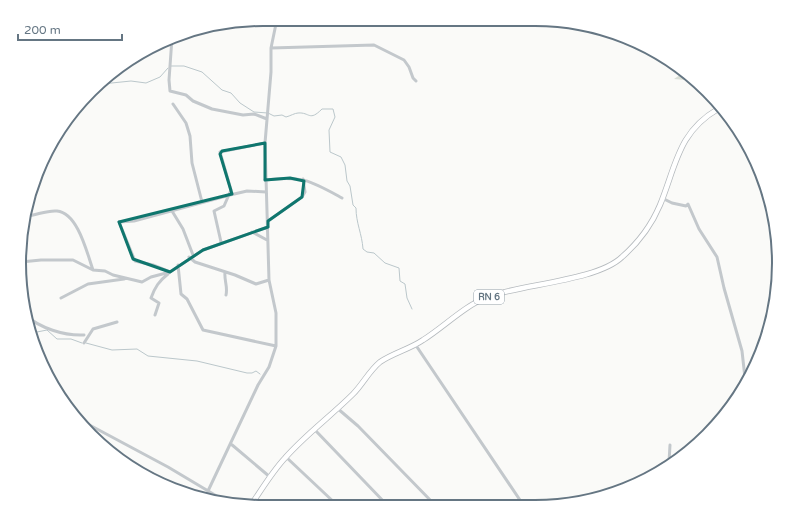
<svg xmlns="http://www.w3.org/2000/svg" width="798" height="526" viewBox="0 0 798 526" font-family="'Varela Round',sans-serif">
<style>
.green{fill:#dadfd7}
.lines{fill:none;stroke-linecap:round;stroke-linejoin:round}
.stream{stroke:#bbc7cb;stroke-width:1}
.primary-casing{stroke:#b5babe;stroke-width:6}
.minor{stroke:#c3c8cc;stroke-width:3}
.primary{stroke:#fff;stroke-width:4.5}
.marked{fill:none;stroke:#0f766e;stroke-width:3;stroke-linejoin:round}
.labels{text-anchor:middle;stroke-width:4;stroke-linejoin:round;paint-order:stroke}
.shield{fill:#fff;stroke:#939fa8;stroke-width:1}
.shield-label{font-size:9px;font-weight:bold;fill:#657683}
.rim{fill:none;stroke:#657683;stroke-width:2}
</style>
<rect width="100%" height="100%" fill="#fafaf8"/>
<path class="green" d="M684,72l12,8 1,1 -23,-2z"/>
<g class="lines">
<path class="stream" d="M171,66h13l18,6 20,18 9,3 9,10 14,9 14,1 6,3 8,-1 4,2c4,-1 9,-4 12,-4 12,-1 11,9 24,-4h11l2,8 -6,13 1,22 11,5 4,8 2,16 3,5 3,19 3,3c0,15 6,26 7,41l4,3 7,1 11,10 14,5 1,13 5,3 2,14 5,11
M102,84l29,-3 15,2 14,-6 8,-9
M32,333l15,-3 10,9h14l11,4
M86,343l26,7 25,-1 11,7 49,5 50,12h5l4,-2 4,3"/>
<defs>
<path id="primary" d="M251,505c11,-16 21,-33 34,-47 20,-23 46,-42 68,-64 10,-10 16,-23 27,-32 13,-9 30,-13 43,-22 22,-14 40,-33 64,-43 35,-13 110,-16 135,-40 16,-14 30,-33 38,-52 16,-39 18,-73 58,-96"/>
</defs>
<use href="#primary" class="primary-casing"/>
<path class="minor" d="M172,38l-3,42 1,11 16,4 7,6 19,8 31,6 11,-1 13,5
M172,42l40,-15
M271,48l103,-3 30,15 5,7 4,11 3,3
M173,104l13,19 4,13 2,27 10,39
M265,180c37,-5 46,1 77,18
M662,198l10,5 14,3 2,-2 11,25 18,28 7,31 18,63 3,27
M172,211l11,18 10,26
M27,216c10,-1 20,-6 30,-5 21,2 30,42 36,59
M268,221l34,-24 3,-5 -2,-13
M252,232l15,8
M221,242l-7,-31 10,-5 7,-16 -11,-38 45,-9
M189,257l6,5 40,13 21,9 13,-4
M21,262l20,-2h32l20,10 12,1 8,4 29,7 9,-5 19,-5 33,-22 65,-23
M178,265l3,29 6,5 16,31 73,16
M170,272l-17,-7 -18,-4 -16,-39 15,-1 96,-26 17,-4 19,1
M225,272c-1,9 3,14 1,23
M61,298l27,-14 36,-5
M25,315c15,13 39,21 59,20
M155,315l4,-12 -8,-5c4,-11 8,-17 17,-24
M84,343l9,-14 24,-7
M415,344l109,162
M337,408l21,18 78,80
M82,421l86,46 62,37
M315,430l73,76
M231,444l39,33
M286,457l51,48
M669,462l1,-17
M207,498l1,-7 50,-106 11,-18 7,-21v-33l-7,-33 -4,-137 6,-71v-24l6,-29"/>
<use href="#primary" class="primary"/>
</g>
<path class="marked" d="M265,143v37l25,-2 14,3 -2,16 -34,24v6l-65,23 -33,22 -37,-13 -14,-37 113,-28 -12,-40 2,-3z"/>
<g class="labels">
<rect class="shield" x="474" y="290" width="30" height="14" rx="3"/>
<g class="shield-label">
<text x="489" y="300">RN 6</text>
</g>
</g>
<path d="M0 0H798V526H0ZM263 26H535A237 237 0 0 1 772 263V263A237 237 0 0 1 535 500H263A237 237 0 0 1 26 263V263A237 237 0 0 1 263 26Z" fill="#fff" fill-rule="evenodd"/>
<path class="rim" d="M263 26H535A237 237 0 0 1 772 263V263A237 237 0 0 1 535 500H263A237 237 0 0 1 26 263V263A237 237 0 0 1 263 26Z"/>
<path d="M18 34v6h104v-6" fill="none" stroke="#657683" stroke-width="2"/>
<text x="24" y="34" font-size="12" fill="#657683" stroke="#ffffff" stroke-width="3" paint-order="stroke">200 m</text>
</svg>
